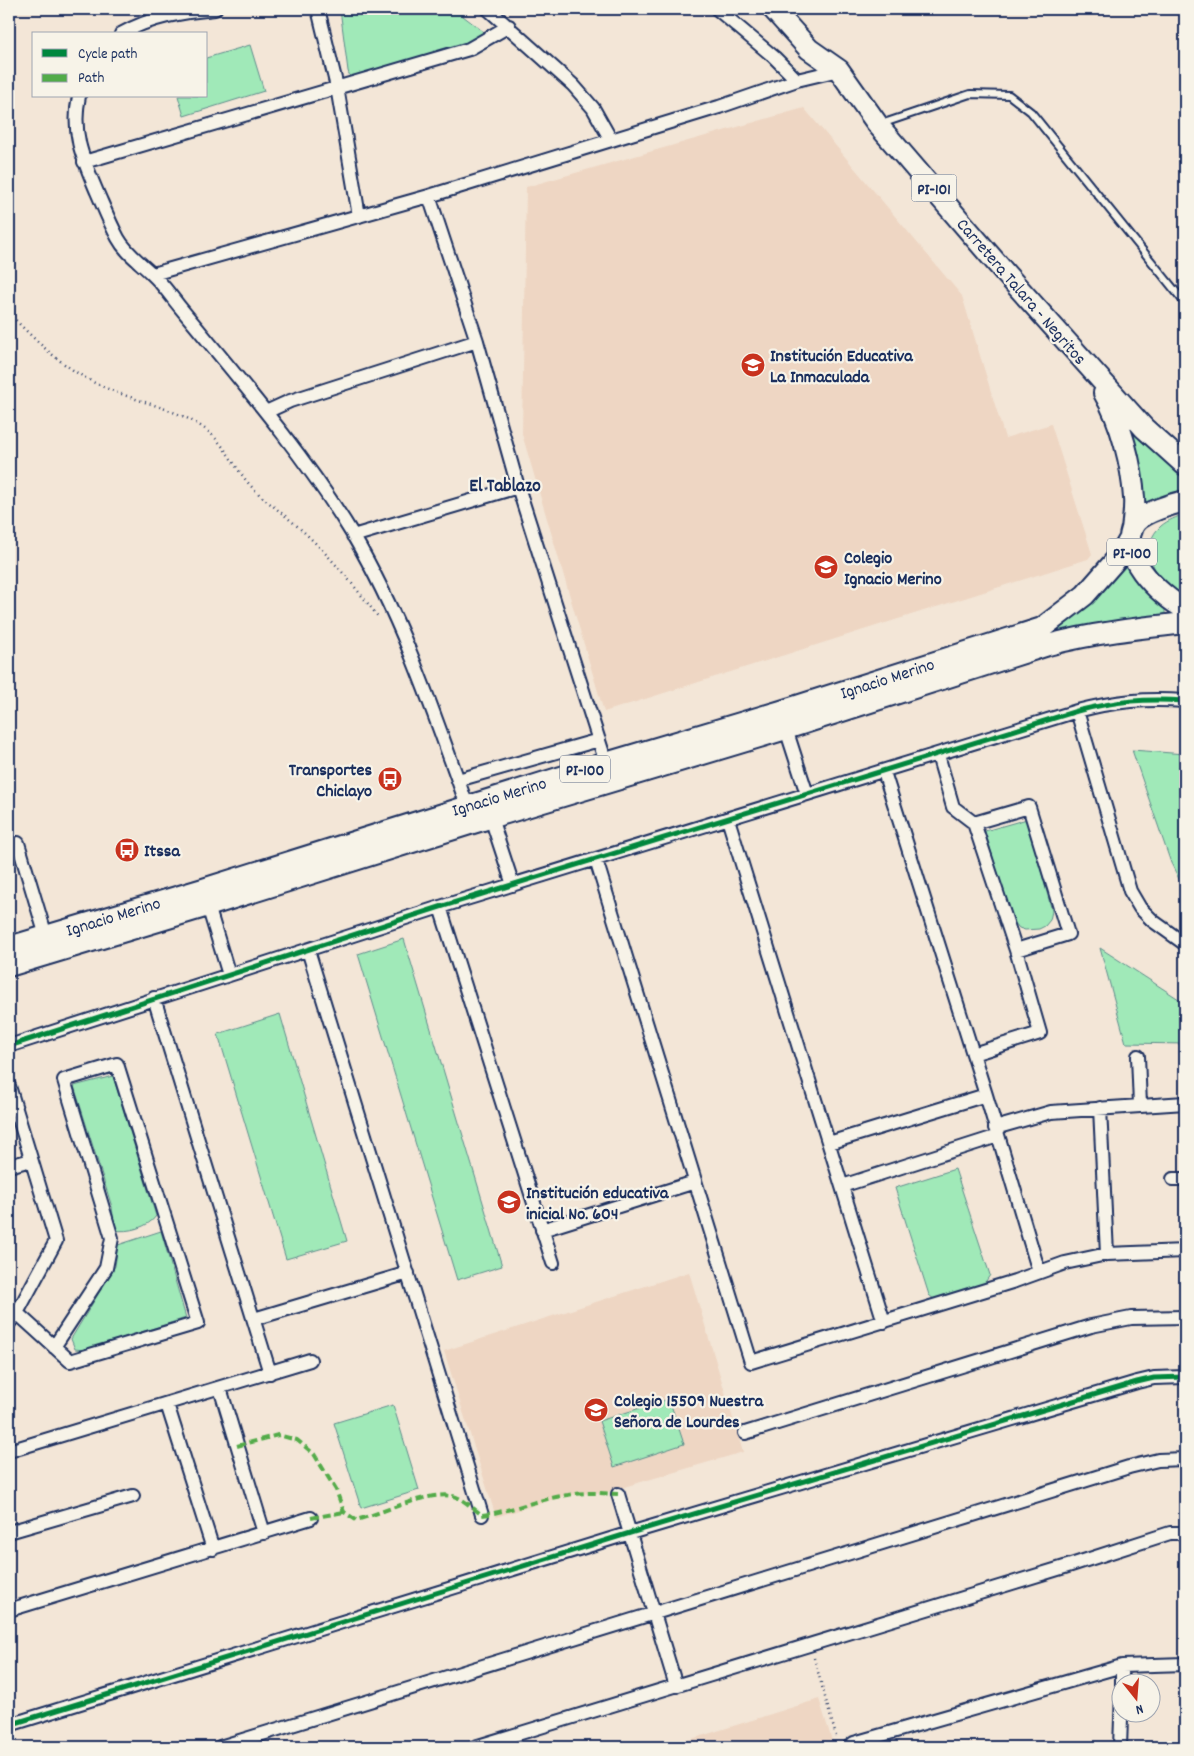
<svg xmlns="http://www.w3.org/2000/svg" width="1194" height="1756" viewBox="0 0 1194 1756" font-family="Dekko,sans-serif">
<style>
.built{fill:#eed6c3}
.green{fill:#a0e9b8;stroke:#5e8c8b}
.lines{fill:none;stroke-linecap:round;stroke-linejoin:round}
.lane-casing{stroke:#1b2f5e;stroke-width:10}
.street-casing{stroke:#1b2f5e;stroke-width:16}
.primary-casing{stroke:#1b2f5e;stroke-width:24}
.path{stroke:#1b2f5e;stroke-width:2.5;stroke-dasharray:1 4;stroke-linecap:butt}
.lane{stroke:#f7f3e8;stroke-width:6}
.street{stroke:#f7f3e8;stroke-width:12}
.primary{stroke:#f7f3e8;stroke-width:20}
.quiet{stroke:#52ab49;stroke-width:4;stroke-dasharray:8 4;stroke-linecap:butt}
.cycleway-casing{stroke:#f7f3e8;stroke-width:8}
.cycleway{stroke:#00873e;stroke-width:5}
.labels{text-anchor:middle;stroke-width:4.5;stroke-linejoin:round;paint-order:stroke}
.shield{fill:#f7f3e8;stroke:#5d6a87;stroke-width:1}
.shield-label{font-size:16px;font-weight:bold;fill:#1b2f5e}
.street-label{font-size:18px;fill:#1b2f5e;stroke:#f7f3e8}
.poi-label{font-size:18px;font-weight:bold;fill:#1b2f5e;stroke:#f7f3e8;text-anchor:start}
.neighbourhood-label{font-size:19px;font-weight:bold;fill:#1b2f5e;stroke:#f7f3e8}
</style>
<rect width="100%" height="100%" fill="#f3e6d7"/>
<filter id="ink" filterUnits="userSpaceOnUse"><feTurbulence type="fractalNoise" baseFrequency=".02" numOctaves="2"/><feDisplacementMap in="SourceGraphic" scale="10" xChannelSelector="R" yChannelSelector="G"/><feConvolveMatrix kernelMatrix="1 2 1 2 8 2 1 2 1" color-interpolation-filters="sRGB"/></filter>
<g filter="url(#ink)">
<path class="built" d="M804,108l158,188 43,142 46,-14 41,130 -4,5 -484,153 -82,-278 4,-247z
M689,1272l54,180 -136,40 -40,3 -71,22 -52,-166z
M819,1699l15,48h-168l32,-10z"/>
<path class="green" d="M340,9h114l35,27 -135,46 -4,-5 -2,-6z
M250,45l14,46 -80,25 -6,-20h28v-38z
M1127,418l58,55v20l-41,14z
M1185,514v85c-5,-4 -12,-7 -16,-11 -17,-16 -29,-44 -8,-62 7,-6 16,-9 24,-12z
M1125,561l25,36 15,13v6l-115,23 -2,-6z
M1132,750l53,4v134l-2,-1 -12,-24z
M1027,819l25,92 -2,9 -5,6 -6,3 -14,1 -6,-2 -5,-6 -4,-7 -25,-84z
M404,939l98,327 -45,14 -99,-326z
M1100,948l85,55v41l-59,-1z
M280,1014l67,227 -61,18 -68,-225z
M113,1076l43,140c-7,11 -29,17 -41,14l-3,-23 -38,-121z
M955,1169l35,106 -6,9 -49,16 -6,-5 -34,-107z
M161,1231l25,87 -102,32 -9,-1 -4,-10 44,-73 3,-21z
M669,1399l15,45 -70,23 -15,-46z
M393,1405l26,85 -58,18 -27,-85z"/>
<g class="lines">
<defs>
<path id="lane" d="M881,124l89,-30 39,1 22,17 154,191"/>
<path id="street" d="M318,9l19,78 22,129
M488,9l85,76 20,23 18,32
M717,9l57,48 23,23
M121,34c29,-17 62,-22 94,-25
M79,96c-8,37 4,63 18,96 7,16 13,31 21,46 8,15 22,24 34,36 10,9 18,21 27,32 60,73 125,148 174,229 51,87 82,182 116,276
M84,162l385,-113 40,-23
M429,196l48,145 41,146 90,282
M153,274l276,-78 290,-89 78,-27 42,-10
M266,412l24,-11 187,-60
M353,536l165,-49
M1077,711l53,180 10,17 13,13 32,23
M786,729l21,65
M938,755l15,52 21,16 42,127 24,83 -67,21
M884,772l102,323 53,177
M458,780l141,-40
M491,818l22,67
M728,819l156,503
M974,823l55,-16 39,127 -52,16
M18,843l28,93
M596,860l155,502 264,-81 50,-18 42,-9 78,-3
M208,906l21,69
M440,907l113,356
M308,950l174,565
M154,998l116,375
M9,1046l431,-139 637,-196c39,-10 68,-13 108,-10
M1138,1056l2,49
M9,1086l47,155 -39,72 -8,10
M1100,1108l7,146
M995,1128l56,-16 134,-9
M829,1143l157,-48
M9,1166l22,-6
M1173,1179h12
M842,1186l156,-50
M542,1230l153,-48
M17,1313l53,48 128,-38 -81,-259 -53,16 48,158 -6,30 -52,79
M254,1319l154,-46
M220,1388l44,145
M167,1404l46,145
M745,1433l346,-107 40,-8 54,-1
M9,1451l301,-91
M618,1494l58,192
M9,1532l124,-36
M9,1610l302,-92
M1122,1684v-18
M9,1725l621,-192 507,-151 17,-4 31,-1
M220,1747l909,-280 29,-7 27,-1
M475,1747l596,-182 99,-32h15
M849,1747l5,-4 268,-77 63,-2
M1120,1747l2,-56"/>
<path id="primary" d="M773,9l36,40 30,21 39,55 128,149 138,154 41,37
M1104,393c17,29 28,72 30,105 1,10 -1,21 -2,32
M1185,501c-13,3 -40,11 -49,21 -23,30 24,74 49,87
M9,947l194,-58 403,-126 175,-52 261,-83 43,-33 36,-41 8,-14
M9,966l199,-60 265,-83 313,-94 262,-84c45,-12 91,-17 137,-22"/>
</defs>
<use href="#lane" class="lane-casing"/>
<use href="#street" class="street-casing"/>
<use href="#primary" class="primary-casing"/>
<path class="path" d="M9,12l2,-3
M9,313c29,31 62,62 102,77 29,12 65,19 91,37 22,14 31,39 48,58 14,15 30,26 46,40 31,27 58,60 83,93
M814,1658l22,78 3,2"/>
<use href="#lane" class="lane"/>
<use href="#street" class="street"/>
<use href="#primary" class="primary"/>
<path class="quiet" d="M237,1446l41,-11 19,5 17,14 22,36 8,22 12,8c27,-7 71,-29 97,-24 8,1 22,14 29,19 29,-4 57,-16 86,-20 17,-3 33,-2 50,-1
M311,1518l33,-6"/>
<defs>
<path id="cycleway" d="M9,1046l431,-139 637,-196c39,-10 68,-13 108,-10
M9,1725l621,-192 507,-151 17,-4 31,-1"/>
</defs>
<use href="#cycleway" class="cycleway-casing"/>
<use href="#cycleway" class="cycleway"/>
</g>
</g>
<defs>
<symbol id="school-disc" viewBox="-11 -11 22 22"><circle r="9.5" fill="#c8321e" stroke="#f7f3e8"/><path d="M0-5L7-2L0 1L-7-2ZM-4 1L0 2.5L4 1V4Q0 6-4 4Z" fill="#fff"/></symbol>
<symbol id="bus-disc" viewBox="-11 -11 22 22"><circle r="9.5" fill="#c8321e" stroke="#f7f3e8"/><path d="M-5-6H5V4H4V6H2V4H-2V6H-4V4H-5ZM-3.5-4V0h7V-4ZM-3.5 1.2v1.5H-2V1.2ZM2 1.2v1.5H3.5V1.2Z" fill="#fff"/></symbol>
</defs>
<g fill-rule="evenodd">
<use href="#school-disc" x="739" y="351" width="28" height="28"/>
<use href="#school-disc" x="812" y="553" width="28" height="28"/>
<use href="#bus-disc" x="376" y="765" width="28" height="28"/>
<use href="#bus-disc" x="113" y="836" width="28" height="28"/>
<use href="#school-disc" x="495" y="1188" width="28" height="28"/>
<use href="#school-disc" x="582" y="1396" width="28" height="28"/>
</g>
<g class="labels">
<g class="shield">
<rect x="911.5" y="174.5" width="45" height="27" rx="4"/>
<rect x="1107" y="538.5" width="50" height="27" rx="4"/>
<rect x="560" y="755.5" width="50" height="27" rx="4"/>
</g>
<g class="shield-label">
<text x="934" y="194">PI-101</text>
<text x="1132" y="558">PI-100</text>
<text x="585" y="775">PI-100</text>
</g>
<g class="street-label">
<text transform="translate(1022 291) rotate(49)" y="6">Carretera Talara - Negritos</text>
<text transform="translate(887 678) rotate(-18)" y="6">Ignacio Merino</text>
<text transform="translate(499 796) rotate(-17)" y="6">Ignacio Merino</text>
<text transform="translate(113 916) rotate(-17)" y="6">Ignacio Merino</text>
</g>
<g class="poi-label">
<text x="770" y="361">Institución Educativa<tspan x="770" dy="21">La Inmaculada</tspan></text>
<text x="844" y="563">Colegio<tspan x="844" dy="21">Ignacio Merino</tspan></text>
<text x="372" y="775" text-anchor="end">Transportes<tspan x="372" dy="21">Chiclayo</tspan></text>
<text x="144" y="856">Itssa</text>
<text x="526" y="1198">Institución educativa<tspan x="526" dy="21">inicial No. 604</tspan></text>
<text x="614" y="1406">Colegio 15509 Nuestra<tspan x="614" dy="21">Señora de Lourdes</tspan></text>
</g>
<g class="neighbourhood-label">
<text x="505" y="491">El Tablazo</text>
</g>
</g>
<rect width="1194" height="1756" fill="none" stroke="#f7f3e8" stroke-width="30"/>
<rect x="15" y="15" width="1164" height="1726" fill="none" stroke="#1b2f5e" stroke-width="2" filter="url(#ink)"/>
<rect x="32" y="32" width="175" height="65" fill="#f7f3e8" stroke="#9fa5b1"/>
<rect x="42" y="49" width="25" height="8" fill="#00873e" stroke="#9fa5b1"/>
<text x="78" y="58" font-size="15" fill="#1b2f5e">Cycle path</text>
<rect x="42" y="74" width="25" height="8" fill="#52ab49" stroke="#9fa5b1"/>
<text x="78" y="82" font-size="15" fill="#1b2f5e">Path</text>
<g transform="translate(1136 1698) rotate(163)"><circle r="24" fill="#f7f3e8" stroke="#9fa5b1"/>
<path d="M0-4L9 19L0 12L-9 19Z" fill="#c8321e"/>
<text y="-8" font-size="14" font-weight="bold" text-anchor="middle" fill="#1b2f5e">N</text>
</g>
</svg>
